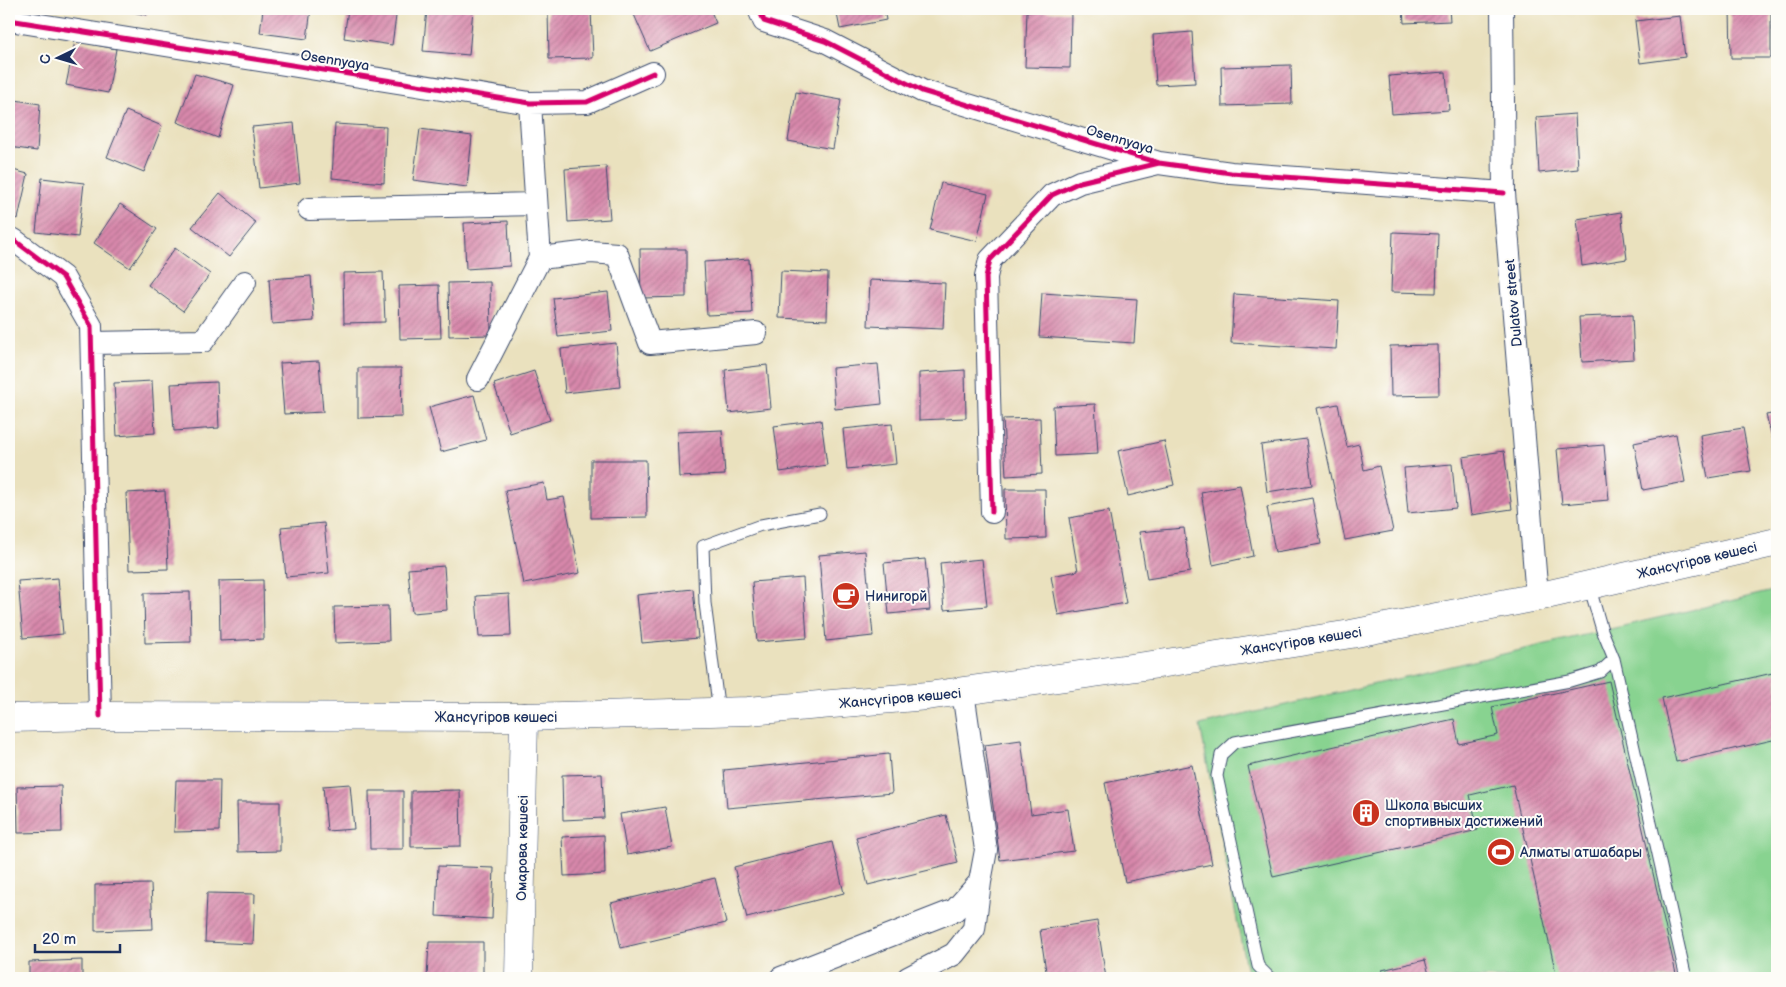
<svg xmlns="http://www.w3.org/2000/svg" width="1786" height="987" viewBox="0 0 1786 987" font-family="'Balsamiq Sans',sans-serif">
<style>
.garden{fill:#88d390;stroke:#528177}
.building{fill:url(#building-hatch)}
.lines{fill:none;stroke-linecap:round;stroke-linejoin:round}
.service-casing{stroke:#3a4a6c;stroke-width:13}
.minor-casing{stroke:#3a4a6c;stroke-width:24}
.tertiary-casing{stroke:#3a4a6c;stroke-width:29}
.primary-casing{stroke:#3a4a6c;stroke-width:29}
.service{stroke:#fff;stroke-width:11}
.minor{stroke:#fff;stroke-width:22}
.tertiary{stroke:#fff;stroke-width:28}
.primary{stroke:#fff;stroke-width:28}
.cycleway-casing{stroke:#fdfcf7;stroke-width:8}
.cycleway{stroke:#d6006c;stroke-width:5}
.labels{text-anchor:middle;stroke-width:4;stroke-linejoin:round;paint-order:stroke}
.street-label{font-size:14px;fill:#1b2f5e;stroke:#fdfcf7}
.poi-label{font-size:14px;fill:#1b2f5e;stroke:#fdfcf7;text-anchor:start}
</style>
<defs>
<pattern id="building-hatch" width="6" height="6" patternUnits="userSpaceOnUse" patternTransform="scale(1.25)"><rect width="6" height="6" fill="#d888ab"/><path d="M-1 1l2-2M0 6l6-6M5 7l2-2" fill="none" stroke="#ae708e"/></pattern>
</defs>
<rect width="100%" height="100%" fill="#fdfcf7"/>
<filter id="ink" filterUnits="userSpaceOnUse"><feTurbulence type="fractalNoise" baseFrequency=".02" numOctaves="2"/><feDisplacementMap in="SourceGraphic" scale="10" xChannelSelector="R" yChannelSelector="G"/><feConvolveMatrix kernelMatrix="1 2 1 2 8 2 1 2 1" color-interpolation-filters="sRGB"/></filter>
<filter id="wash" filterUnits="userSpaceOnUse"><feTurbulence type="fractalNoise" baseFrequency=".0096" numOctaves="4" result="noise"/><feDisplacementMap in="SourceGraphic" scale="20" xChannelSelector="R" yChannelSelector="G"/><feGaussianBlur stdDeviation="1.12" result="paint"/><feColorMatrix in="noise" values="0 0 0 0 0 0 0 0 0 0 0 0 0 0 0 0 0 1.4 0 .05"/><feComposite in="paint" operator="in"/></filter>
<g filter="url(#wash)">
<rect width="100%" height="100%" fill="#eae1be"/>
<path class="garden" d="M1777,590v388h-529l-48,-253z"/>
<g id="blocks">
<path class="building" d="M118,9h29v6z
M263,9h48l-4,30 -47,-6z
M348,9h49l-5,36 -48,-7z
M427,9h46l-4,46 -46,-4z
M548,9h43l2,49 -44,1z
M635,9h75l6,14 -66,28 -18,-41z
M836,9h48l2,11 -46,9z
M1403,9h46l1,12 -46,2z
M1730,9h41v49h-40z
M1027,11l44,1 -1,56 -45,-1z
M1680,16l5,41 -45,6 -5,-42z
M1192,32l3,51 -39,2 -3,-50z
M75,41l41,8 -8,44 -42,-8z
M1291,65l1,39 -70,2 -1,-39z
M1446,72l3,38 -57,4 -3,-38z
M195,74l39,11 -16,53 -41,-16z
M796,92l45,8 -8,49 -45,-8z
M9,99l31,5 -3,47 -28,-4z
M126,111l36,15 -18,46 -37,-15z
M1575,114l3,55 -39,4 -3,-56z
M294,123l6,60 -41,5 -7,-61z
M335,124l51,3 -2,56 -52,-5z
M420,129l52,7 -5,51 -54,-7z
M606,166l4,53 -42,3 -3,-53z
M9,169l19,5 -10,45 -9,-2z
M42,178l42,5 -6,54 -42,-5z
M941,183l47,11 -11,47 -47,-11z
M220,193l36,30 -27,34 -37,-30z
M120,204l37,25 -27,39 -36,-25z
M1621,212l6,47 -45,7 -5,-47z
M508,221l2,45 -44,3 -2,-46z
M1393,232l45,2 -2,59 -45,-1z
M175,248l35,26 -27,37 -35,-26z
M640,249h46v48l-45,1z
M749,259l3,54 -45,2 -3,-53z
M781,271l47,2 -1,47 -48,-2z
M383,272l2,50 -41,1 -1,-50z
M311,276l3,45 -42,3 -3,-45z
M870,280l75,3 -2,46 -75,-3z
M490,282l1,53 -42,1 -1,-53z
M439,285l2,53 -41,1 -1,-53z
M608,292l4,39 -54,6 -5,-39z
M1042,293l95,6 -3,44 -95,-6z
M1234,294l105,7 -3,48 -105,-6z
M1632,315l2,44 -52,3 -3,-45z
M616,343l4,44 -55,6 -4,-44z
M1438,345l1,50 -48,1 -1,-50z
M319,361l4,51 -39,2 -4,-51z
M878,364l4,40 -47,5 -3,-41z
M767,365l4,43 -42,5 -4,-43z
M358,368h43l1,49 -44,1z
M965,370l1,48 -47,2v-47z
M534,371l16,49 -40,13 -16,-49z
M152,381l3,52 -38,3 -3,-53z
M217,382l2,46 -45,3 -3,-47z
M474,395l12,45 -45,12 -12,-45z
M1095,404l3,50 -43,2 -2,-50z
M1338,404l9,43 12,-3 5,26 15,-4 14,65 -48,9 -28,-132z
M1777,413v42l-11,-40z
M1040,418l2,56 -36,2 -3,-57z
M821,420l6,45 -47,7 -6,-46z
M892,424l4,40 -49,5 -4,-40z
M1743,428l8,43 -43,7 -8,-43z
M722,430l3,45 -46,2 -2,-45z
M1676,434l9,48 -42,8 -9,-47z
M1306,439l6,46 -45,7 -6,-47z
M1164,441l10,44 -46,11 -10,-45z
M1604,445l5,55 -47,4 -5,-55z
M1504,451l8,58 -41,6 -8,-58z
M591,460h55l1,57 -56,1z
M1452,464l4,44 -48,5 -4,-45z
M544,483l3,17 17,-3 16,76 -56,11 -19,-94z
M1240,485l13,71 -40,9 -12,-73z
M1005,489h40l1,49 -40,1z
M165,491l3,78 -39,1 -3,-77z
M1312,498l9,46 -46,8 -8,-45z
M1109,511l17,92 -68,12 -7,-39 27,-5 -9,-53z
M324,523l5,50 -43,4 -5,-50z
M1184,528l6,44 -43,7 -8,-47z
M865,551l8,85 -47,5 -7,-86z
M925,559l5,51 -41,4 -5,-51z
M982,559l5,47 -43,4 -4,-47z
M444,566l3,44 -35,3 -4,-44z
M58,578l5,56 -40,4 -5,-57z
M803,578l4,60 -50,4 -5,-60z
M263,580l1,59 -44,2 -1,-60z
M693,589l5,49 -56,5 -5,-48z
M190,592l1,50 -46,1 -1,-50z
M509,594l2,42 -32,1 -3,-41z
M388,606l1,35 -54,2 -1,-36z
M1777,672v67l-101,23 -14,-64z
M1609,681l68,297h-120l-44,-193 -43,10 8,35 -205,47 -25,-111 206,-47 5,25 39,-9 -6,-28z
M1021,740l10,74 37,-5 6,42 -74,9 -15,-115z
M889,754l3,39 -165,15 -3,-38z
M1192,765l20,99 -87,18 -20,-99z
M602,774l2,44 -41,2 -1,-45z
M176,780h44l-1,51 -45,1z
M350,784l4,45 -27,2 -4,-45z
M61,786l1,46 -44,1 -1,-46z
M460,790l1,56 -50,1v-56z
M369,791h34v58h-33z
M237,802h43v49l-42,1z
M665,807l7,40 -45,8 -7,-41z
M946,815l12,48 -90,22 -12,-48z
M604,835l1,39 -41,2 -2,-39z
M832,842l12,51 -97,25 -13,-51z
M438,866l56,2 -2,51 -56,-3z
M715,878l11,45 -105,25 -10,-45z
M151,884l2,45 -58,2v-46z
M207,893l48,1 -2,50 -48,-2z
M1097,921l9,57h-59l-7,-48z
M429,942h54v36h-56z
M82,960v18h-53v-16z
M1425,960l5,18h-47l-1,-8z"/>
</g>
</g>
<g filter="url(#ink)">
<use href="#blocks" fill-opacity="0" stroke="#3a4a6c" stroke-width="1"/>
<g class="lines">
<defs>
<path id="service" d="M1589,585l13,45 12,29 72,319
M719,712l-14,-109 -2,-57 58,-21 59,-11
M1270,978l-12,-12 -41,-190 4,-21 14,-13 335,-61 30,-9 14,-13"/>
<path id="minor" d="M759,9l5,12 61,20 97,50 237,72 72,10 273,20
M1502,9l2,184 33,404
M9,20l521,83 57,-1 66,-29
M530,103l10,155 51,-6 26,2 33,89 106,-10
M309,209l227,-5
M14,240l49,37 28,49 9,390
M92,343l111,-2 42,-59
M478,379l62,-121
M992,512l-6,-235 4,-17 62,-65 28,-13 78,-19
M781,978l174,-68 25,-28 6,-32 -23,-158
M908,978l46,-24 20,-25 6,-47"/>
<path id="tertiary" d="M519,978l5,-261"/>
<path id="primary" d="M9,718l91,-2 424,1 224,-6 179,-15 239,-33 185,-29 186,-37 240,-55"/>
</defs>
<use href="#service" class="service-casing"/>
<use href="#minor" class="minor-casing"/>
<use href="#tertiary" class="tertiary-casing"/>
<use href="#primary" class="primary-casing"/>
<use href="#service" class="service"/>
<use href="#minor" class="minor"/>
<use href="#tertiary" class="tertiary"/>
<use href="#primary" class="primary"/>
<defs>
<path id="cycleway" d="M759,9l5,12 61,20 97,50 237,72 72,10 273,20
M9,20l521,83 57,-1 66,-29
M14,240l49,37 28,49 9,390
M992,512l-6,-235 4,-17 62,-65 28,-13 79,-19"/>
</defs>
<use href="#cycleway" class="cycleway-casing"/>
<use href="#cycleway" class="cycleway"/>
</g>
</g>
<defs>
<symbol id="cafe-disc" viewBox="-11 -11 22 22"><circle r="9.5" fill="#c8321e" stroke="#fdfcf7"/><path d="M-5.5-4.5H6V0H3Q3 3.5 0 3.5H-2.5Q-5.5 3.5-5.5 0ZM3-3.2v2h1.7v-2ZM-6 4.5H4V6H-6Z" fill="#fff"/></symbol>
<symbol id="building-disc" viewBox="-11 -11 22 22"><circle r="9.5" fill="#c8321e" stroke="#fdfcf7"/><path d="M-4-6H4V6H1V3H-1V6H-4ZM-2.5-4.3h1.7v1.8h-1.7ZM.8-4.3h1.7v1.8H.8ZM-2.5-1h1.7V.8h-1.7ZM.8-1h1.7V.8H.8Z" fill="#fff"/></symbol>
<symbol id="stadium-disc" viewBox="-11 -11 22 22"><circle r="9.5" fill="#c8321e" stroke="#fdfcf7"/><path d="M0-5a6.5 5 0 1 0 0 10a6.5 5 0 1 0 0-10ZM-3.5-1.8h7v3.6h-7Z" fill="#fff"/></symbol>
</defs>
<g fill-rule="evenodd">
<use href="#cafe-disc" x="830" y="580" width="32" height="32"/>
<use href="#building-disc" x="1350" y="797" width="32" height="32"/>
<use href="#stadium-disc" x="1485" y="836" width="32" height="32"/>
</g>
<g class="labels">
<g class="street-label">
<text transform="translate(335 60) rotate(9)" y="5">Osennyaya</text>
<text transform="translate(1120 139) rotate(17)" y="5">Osennyaya</text>
<text transform="translate(1513 303) rotate(-95)" y="5">Dulatov street</text>
<text transform="translate(1697 560) rotate(-13)" y="5">Жансүгіров көшесі</text>
<text transform="translate(1301 641) rotate(-9)" y="5">Жансүгіров көшесі</text>
<text transform="translate(900 698) rotate(-5)" y="5">Жансүгіров көшесі</text>
<text x="496" y="722">Жансүгіров көшесі</text>
<text transform="translate(522 848) rotate(-89)" y="5">Омарова көшесі</text>
</g>
<g class="poi-label">
<text x="865" y="601">Нинигорй</text>
<text x="1385" y="810">Школа высших<tspan x="1385" dy="16">спортивных достижений</tspan></text>
<text x="1520" y="857">Алматы атшабары</text>
</g>
</g>
<rect width="1786" height="987" fill="none" stroke="#fdfcf7" stroke-width="30"/>
<g transform="translate(58 58) rotate(265)" stroke="#fdfcf7" stroke-width="4" paint-order="stroke">
<path d="M0-4L9 19L0 12L-9 19Z" fill="#1b2f5e"/>
<text y="-8" font-size="14" font-weight="bold" text-anchor="middle" fill="#1b2f5e">С</text>
</g>
<path d="M35 944v8h85v-8" fill="none" stroke="#1b2f5e" stroke-width="2.5"/>
<text x="42" y="944" font-size="15" fill="#1b2f5e" stroke="#fdfcf7" stroke-width="4" paint-order="stroke">20 m</text>
</svg>
